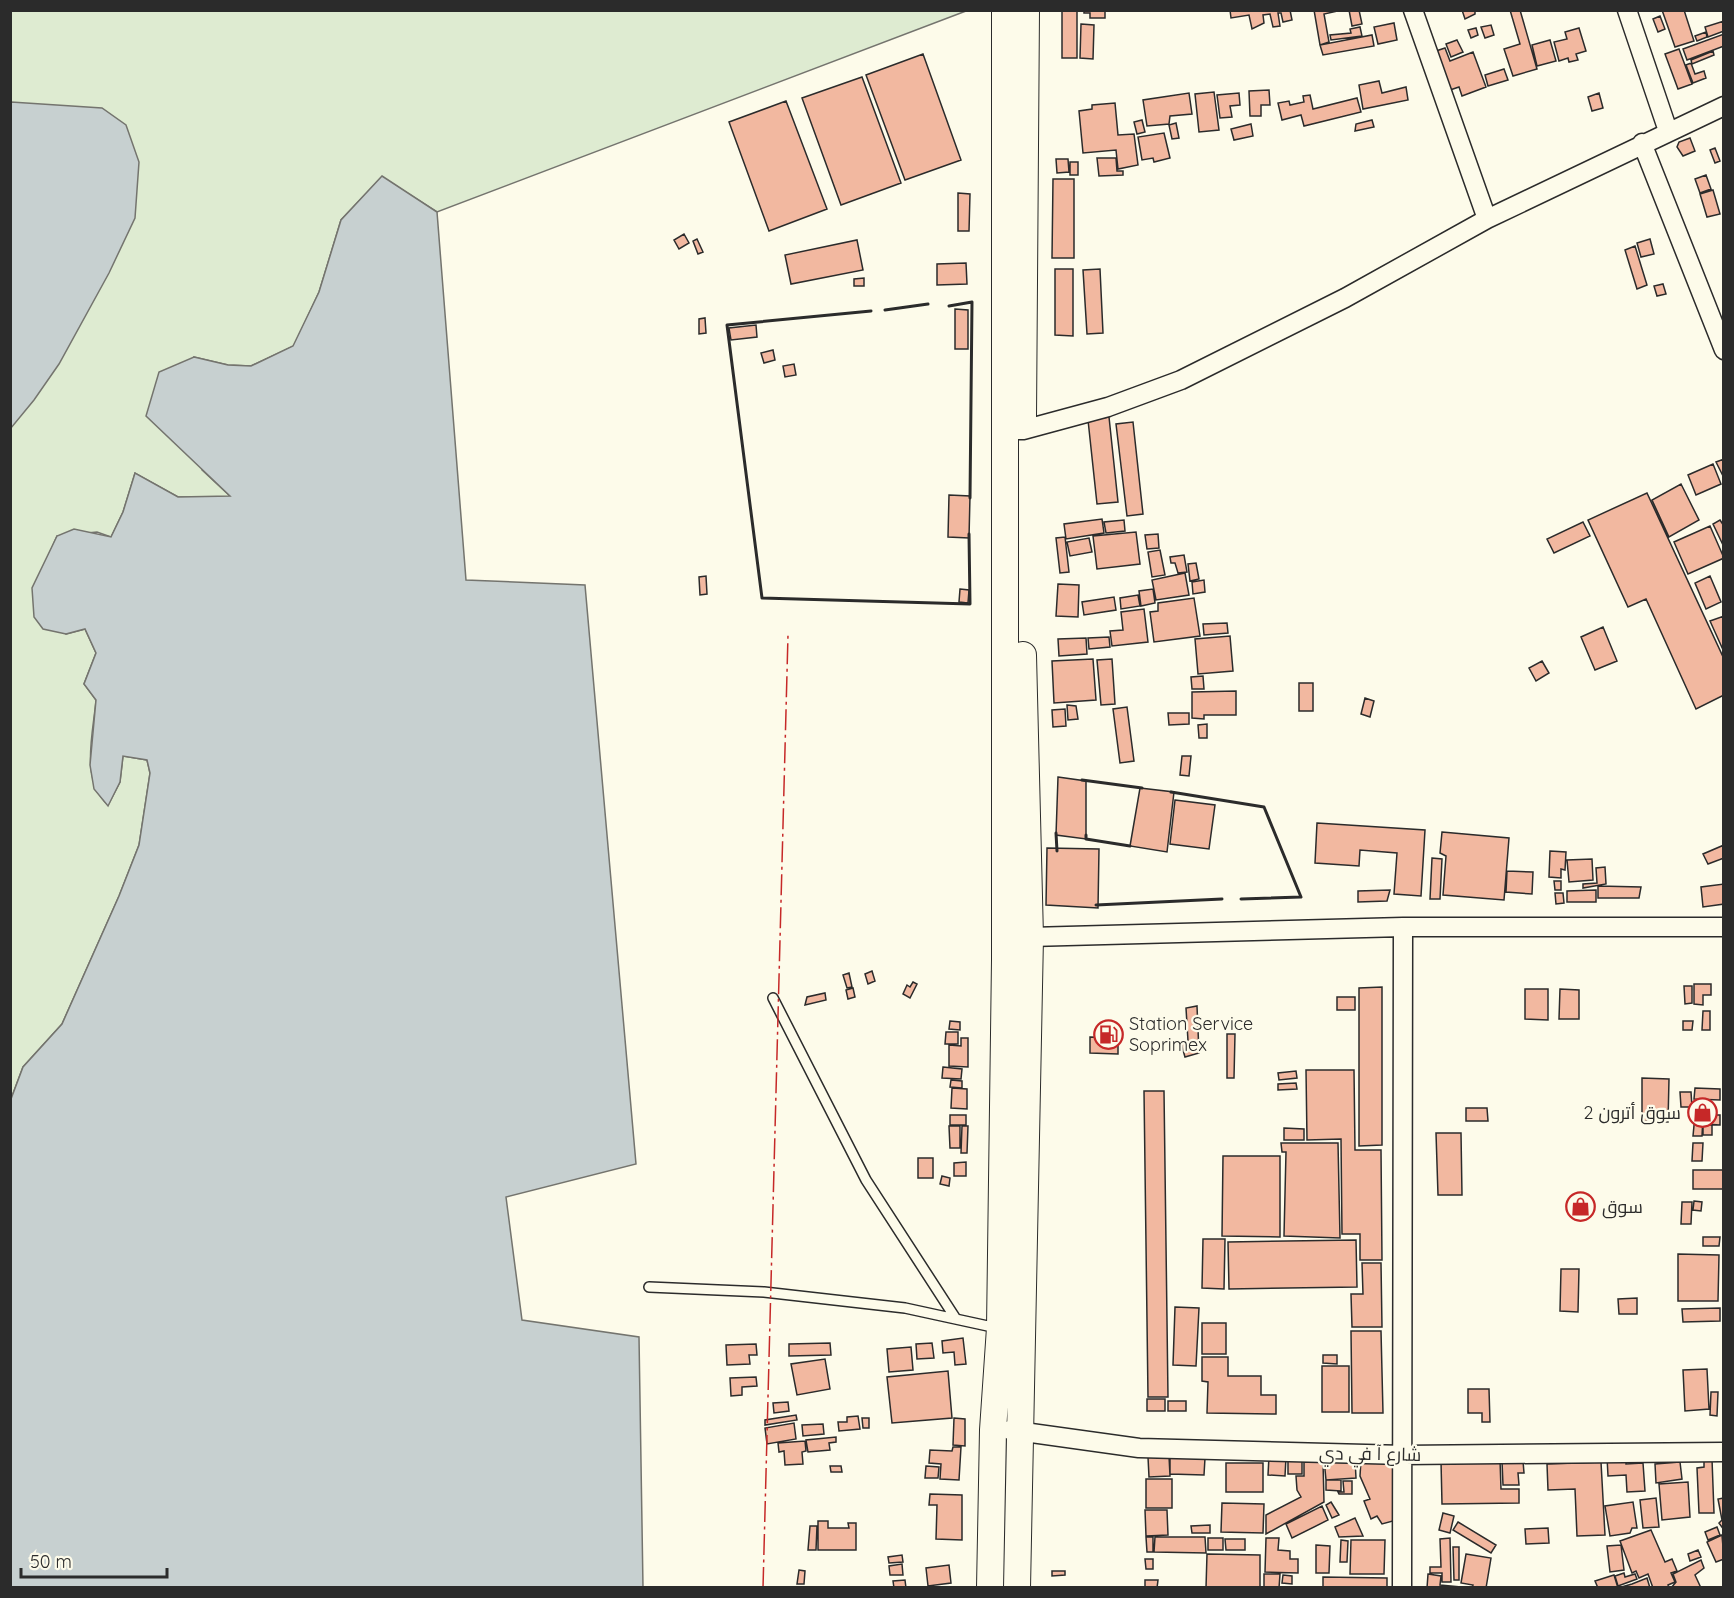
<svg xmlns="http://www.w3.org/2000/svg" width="1734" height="1598" viewBox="0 0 1734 1598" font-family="Quicksand,Cairo,sans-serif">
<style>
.green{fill:#deebd1;stroke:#74746e;stroke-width:1.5}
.water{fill:#c7d0d0;stroke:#74746e;stroke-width:1.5}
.building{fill:#f2b8a0;stroke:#2b2b2b;stroke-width:1.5}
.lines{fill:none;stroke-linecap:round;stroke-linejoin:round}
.service-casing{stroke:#2b2b2b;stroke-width:12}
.minor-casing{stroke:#2b2b2b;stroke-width:21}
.secondary-casing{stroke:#2b2b2b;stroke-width:28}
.service{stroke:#fdfbea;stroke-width:9}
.minor{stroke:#fdfbea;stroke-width:18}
.secondary{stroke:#fdfbea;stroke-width:26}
.wall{stroke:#2b2b2b;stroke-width:3}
.power{stroke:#c62828;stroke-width:1.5;stroke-dasharray:21 4.5 3 4.5;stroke-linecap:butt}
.labels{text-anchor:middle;stroke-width:4.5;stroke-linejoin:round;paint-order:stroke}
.poi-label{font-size:18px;fill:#2b2b2b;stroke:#fdfbea;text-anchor:start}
.street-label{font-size:18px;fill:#2b2b2b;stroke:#fdfbea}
</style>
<rect width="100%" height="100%" fill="#fdfbea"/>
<path class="green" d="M11,11h955l-529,201 -55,-35 -41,43 -22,72 -25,54 -43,20 -23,-1 -34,-8 8,113 29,27h-53l-43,-24 -12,39 -12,25 -14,-5 -40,4 -10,23 19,75 19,-5 11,24 -12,31 12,16c-3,35 -16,79 12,105l12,-23 3,-26 24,4 3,13 -11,72 -20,51 -57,128 -39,43 -12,32z"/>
<path class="water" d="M11,102l91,6 24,17 13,37 -4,56 -26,55 -50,91 -25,36 -23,28z
M382,176l55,36 29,368 119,5 51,579 -130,33 16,123 117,17 4,250h-632v-488l12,-32 39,-43 57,-128 20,-51 11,-72 -3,-13 -24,-4 -3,26 -12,24 -14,-17 -4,-24 6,-65 -12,-16 12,-31 -11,-24 -19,5 -23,-5 -9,-12 -2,-29 25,-52 17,-7 37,8 12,-25 12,-39 43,24 52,-1 -84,-80 13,-44 35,-15 34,8 23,1 42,-20 26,-54 22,-72z"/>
<path class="building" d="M1062,10h15v48h-15z
M1084,10h21v8h-15v-5h-6z
M1230,10h60l2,10 -9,2 -2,-9h-3l2,13 -7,1 -3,-13 -7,1 1,8 -12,6 -3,-14 -18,3z
M1314,10h28l-18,4 5,28 -9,3z
M1349,10h10l3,14 -10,2z
M1462,10h13v4l-10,5z
M1510,10h10l17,59 -24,7 -9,-27 16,-5z
M1662,10h22l10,31 -19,6z
M1660,16l5,13 -7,3 -5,-13z
M1724,21v10l-16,6 -3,-10z
M1394,23l3,17 -19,4 -4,-17z
M1081,24l13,1 -1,34 -13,-1z
M1491,25l3,10 -9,3 -4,-11z
M1360,27l2,9 -31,4 -1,-5 21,-2 -1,-4z
M1476,28l2,7 -7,3 -3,-8z
M1579,28l7,23 -10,3 2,6 -9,2 -1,-4 -9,3 -5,-19 13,-3 -2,-7z
M1706,32l1,5 -10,4 -2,-5z
M1724,34v12l-37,14 -4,-11z
M1372,35l2,11 -51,9 -3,-10z
M1457,40l6,12 -12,5 -5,-13z
M1550,40l6,21 -19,5 -5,-21z
M1445,48l5,13 23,-9 13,35 -24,9 -3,-9 -12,4 -14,-39z
M1679,49l13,35 -14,5 -13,-35z
M1713,51l1,4 -22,9 -1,-4z
M923,54l38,106 -56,20 -39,-105z
M1691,63l4,11 9,-3 2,7 -13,5 -7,-18z
M1504,69l4,11 -20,6 -3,-11z
M862,77l39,106 -60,22 -39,-107z
M1379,81l3,12 24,-6 2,13 -45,9 -4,-24z
M1269,90l1,15h-9v11h-11l-1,-25z
M1214,92l5,38 -20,2 -4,-38z
M1189,93l3,21 -22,2 -1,8 -22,2 -4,-26z
M1239,93l1,12 -10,1 2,11 -12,1 -3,-23z
M1599,93l4,15 -11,3 -4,-14z
M1310,95l3,14 44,-11 4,14 -57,14 -3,-11 -19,5 -4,-17 11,-2 1,4 14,-3 -1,-6z
M786,101l41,108 -58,22 -40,-109z
M1115,103l3,32 16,-1 4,31 -20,4 -2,-19 -33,3 -4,-42 13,-2v-4z
M1142,120l3,12 -8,2 -3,-12z
M1372,120l2,7 -19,4 1,-7z
M1176,123l3,15 -7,1 -3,-14z
M1251,124l2,12 -19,4 -3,-11z
M1164,133l6,25 -16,4 -1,-4 -11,2 -4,-23z
M1690,138l5,13 -12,5 -6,-9 2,-5z
M1715,148l5,13 -5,2 -5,-13z
M1097,158h19l1,13h6v4l-24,1z
M1056,159h12l1,13 -12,1z
M1070,162h8v13h-8z
M1706,175l5,14 -11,4 -5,-14z
M1053,179h21v79h-22z
M1713,190l7,24 -13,3 -7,-23z
M958,193l12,1 -1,37h-11z
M684,234l5,9 -10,6 -5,-9z
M697,239l6,13 -5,2 -5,-13z
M1650,239l4,15 -13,3 -4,-14z
M857,240l6,30 -72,14 -6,-29z
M1635,246l12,39 -10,4 -12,-39z
M966,263l1,21 -30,1v-21z
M1055,269h18v67l-18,-1z
M1100,269l3,64 -16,1 -4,-64z
M864,278v8h-10v-7z
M1663,284l3,10 -9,2 -3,-10z
M955,309l13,1v39h-13z
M705,318l1,15 -7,1v-15z
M756,325l1,12 -26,3 -2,-12z
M773,350l2,10 -11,3 -3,-10z
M794,364l2,11 -11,2 -2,-11z
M1109,417l9,85 -21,2 -9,-84z
M1133,422l10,92 -16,2 -11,-92z
M1724,459v19l-8,-16z
M1713,464l8,20 -25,11 -8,-20z
M1681,484l18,36 -30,17 -17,-37z
M1647,493l77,166v36l-28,14 -50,-110 -18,8 -40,-87z
M949,495l21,1 -1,42 -21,-1z
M1102,519l2,14 -38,6 -2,-15z
M1124,520l1,11 -19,2 -2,-11z
M1720,520l4,6 -1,19 -10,-21z
M1583,522l7,14 -36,17 -7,-14z
M1710,526l14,32 -36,16 -14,-32z
M1136,532l4,32 -43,5 -4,-33z
M1158,534l1,14 -12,1 -2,-14z
M1065,537l4,35 -9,1 -4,-35z
M1089,538l3,14 -22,4 -3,-14z
M1160,550l5,25 -13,2 -4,-25z
M1184,555l3,17 -9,1 -3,-10h-4l-1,-6z
M1196,563l3,16 -9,2 -2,-17z
M1185,573l4,22 -33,5 -4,-20z
M706,576l1,18 -7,1 -1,-18z
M1710,576l11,26 -15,7 -11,-26z
M1204,580l1,12 -12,2 -1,-12z
M1058,584l21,1 -1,32 -22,-1z
M960,589l9,1 -1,13 -9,-1z
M1153,589l2,14 -14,3 -2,-15z
M1138,595l2,11 -19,3 -1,-11z
M1114,597l2,13 -32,5 -2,-13z
M1194,598l6,38 -46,6 -4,-30 8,-1v-8z
M1144,609l4,33 -36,4 -2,-15 13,-1 -2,-18z
M1724,616v36l-14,-31z
M1227,623l1,10 -24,2 -1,-11z
M1603,627l14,34 -22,9 -14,-33z
M1230,636l3,35 -35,3 -3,-35z
M1109,637l1,10 -21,2 -1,-11z
M1086,638l1,16 -28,2 -1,-17z
M1093,659l3,41 -42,3 -2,-42z
M1112,659l3,45 -14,1 -4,-45z
M1542,661l7,12 -13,8 -7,-13z
M1203,676l1,13h-12l-1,-12z
M1299,683h14v28h-14z
M1236,691v24h-32v4l-12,-1v-26z
M1365,698l9,3 -4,16 -9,-3z
M1067,705l9,1 2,13 -10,1z
M1127,707l7,54 -14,2 -7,-54z
M1065,709l1,17 -13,1 -1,-17z
M1168,713h21v11l-20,1z
M1207,724v14h-8l-1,-13z
M1182,756h9l-2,20 -9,-1z
M1058,777l28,4v58l-30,-4z
M1140,788l34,4 -7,60 -37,-6z
M1175,800l40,5 -6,44 -39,-5z
M1317,823l108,7 -4,66 -27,-2 3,-41 -37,-3 -1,16 -44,-3z
M1442,832l67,6 -5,62 -61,-5 3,-39 -6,-3z
M1724,845v13l-16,6 -5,-10z
M1047,848l52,1 -1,59 -52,-3z
M1550,851l16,1 -1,18 -4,-1v9l-12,-1z
M1432,858l10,1 -2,40h-10z
M1592,859l1,21 -24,2 -2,-22z
M1605,867l1,17 -23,4v-4l14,-1 -1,-15z
M1507,871l26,1 -1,22 -26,-2z
M1554,881h7v9h-6z
M1724,884v20l-21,3 -2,-20z
M1598,886l43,1 -2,11h-41z
M1390,890l-3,11 -29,1v-11z
M1596,890v12h-29v-11z
M1555,893h8l1,10 -8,1z
M872,971l3,10 -7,3 -3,-10z
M849,973l3,14 -5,1 -4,-13z
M913,982l4,2 -7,14 -7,-4 4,-9 3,2z
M1694,984h17v11h-8v10l-9,-1z
M1684,986h8v17l-7,1z
M1382,987v158l-23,1v-158z
M853,988l2,9 -7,2 -2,-9z
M1525,989h23v31l-23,-1z
M1560,989l19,1v29h-20z
M825,993l1,7 -21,5 2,-8z
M1337,997h18v13h-18z
M1197,1006l2,47 -14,4 -4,-14 7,-2 -2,-33z
M1703,1011h7v19h-8z
M950,1021l10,1v8l-11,-1z
M1683,1021h10l-1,9h-9z
M946,1032h12v12h-13z
M1227,1034h8l-1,44h-7z
M1090,1037l28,1v16l-28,-1z
M961,1038h7v29l-19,-1v-21l12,1z
M943,1067l19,2 -1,10 -19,-1z
M1306,1070h48l1,80h26l1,110h-22v-26h-18l-1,-95 -34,1z
M1296,1071l1,7 -18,2 -1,-7z
M1642,1078l27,1 -1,43 -26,-1z
M951,1080l11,1v7l-12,-1z
M1296,1083l1,6 -19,1v-6z
M952,1088l15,1v20l-16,-1z
M1695,1088l25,1v11l-26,-1z
M1144,1091h20l4,306h-20z
M1680,1092h11l1,15h-11z
M1466,1108h21l1,13h-22z
M950,1115h16v10h-16z
M1695,1115l8,1 -1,20h-9z
M1704,1115h16v10l-16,-1z
M1703,1125h9v10h-9z
M949,1126h11v22h-10z
M962,1126h6l-1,27h-6z
M1284,1128l20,1v11h-20z
M1436,1133h25l1,62h-24z
M1281,1143h57l2,95 -56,-2 2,-84h-4z
M1693,1143h10l-1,18h-10z
M1223,1156h57v81l-58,-1z
M918,1158h15v20h-15z
M966,1162v14h-12v-13z
M1693,1170h31v19h-31z
M942,1176l8,2 -1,8 -9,-2z
M1694,1201l8,1 -1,9 -8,-1z
M1682,1202h10l-1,22h-10z
M1703,1237h17l-1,9h-16z
M1203,1239h22l-1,50 -22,-1z
M1356,1240l1,47 -128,2 -1,-47z
M1678,1254l41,1 -1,46h-40z
M1362,1263h19l1,64h-30l-1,-33h12z
M1561,1269h18l-1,43 -18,-1z
M1637,1298v16h-18l-1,-15z
M1175,1307l24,1 -3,58 -23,-1z
M1720,1308v13l-37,1 -1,-13z
M1202,1323h24v31h-24z
M1351,1331h30l2,82h-31z
M963,1338l3,26 -11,1 -1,-13 -11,1 -1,-12z
M830,1343l1,12 -42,1v-12z
M932,1343l2,15 -17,1 -1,-15z
M756,1344l1,11h-8l1,9 -23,1 -1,-20z
M911,1347l2,23 -24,2 -2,-23z
M1323,1355h14v9l-14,-1z
M1202,1357h26v19h33v19h15v19l-69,-1 1,-31 -6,-1z
M825,1359l5,30 -33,6 -6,-31z
M1322,1366h27v46h-27z
M1707,1369l2,40 -24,2 -2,-41z
M948,1371l4,47 -60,5 -5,-46z
M756,1377l1,9 -15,1v8l-11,1 -1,-18z
M1468,1389h21l1,33h-8v-9h-14z
M1711,1392h7l-1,24 -7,-1z
M1147,1399h18v12h-18z
M1168,1401h18v10h-18z
M788,1402l1,9 -15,2 -1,-10z
M796,1415l1,5 -32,5v-5z
M858,1416l2,13 -21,2 -1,-9h9v-5z
M862,1418h7v10h-6z
M954,1418l11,1v27l-12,-1z
M794,1423l2,16 -29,5 -2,-16z
M823,1424l1,10 -21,2 -1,-11z
M836,1437v5l-7,1 1,7 -22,2 -2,-12z
M805,1441l1,10 -4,1 1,12 -18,1 -1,-14 -5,1 -1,-9z
M953,1447h8l-2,33 -19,-1 1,-15 -12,-1 1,-13 22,1z
M1288,1455l14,5v14h-14z
M1626,1455v9l17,-1 2,28 -18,1 -1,-17 -18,1 -1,-19z
M1169,1456l1,20 -21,1 -1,-20z
M1269,1456l17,1 -1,19 -17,-1z
M1170,1457l35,1 -1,17 -34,-1z
M1324,1459h31l1,19 -30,2z
M1712,1459l2,54h-15l-2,-45 7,-1v-7z
M1361,1460l36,2 -4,59 -11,3 -5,-8 -6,3 -7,-18 6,-2 -10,-23z
M1500,1460l1,29h18v14l-77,1 -1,-43z
M1502,1461h21l1,12h-6l1,12h-16z
M1304,1462h19l1,40 -58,32v-19l35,-18 -4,-7 -1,-14h8z
M1601,1462l4,73 -28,1 -2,-47 -27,1 -1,-26z
M1680,1462l2,17 -26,4 -1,-19z
M1226,1463h37v29h-37z
M830,1466h11l1,6h-11z
M926,1466l13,1 -1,11h-13z
M1146,1479h26v29h-26z
M1326,1480h15v11l-15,-1z
M1343,1481h9v13h-13l-1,-2h6z
M1688,1482l2,35 -28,3 -3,-36z
M930,1494l32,1v45l-26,-1 1,-34h-8z
M1656,1498l3,29 -16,1 -3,-28z
M1724,1498v32l-5,-7 3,-3 -4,-21z
M1331,1502l8,13 -7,3 -6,-13z
M1633,1502l4,26h-5l-2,5 -20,3 -5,-30z
M1222,1503l42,1 -1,29 -42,-1z
M1322,1506l6,14 -36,18 -6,-14z
M1145,1510h22l1,25 -22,1z
M1443,1513l11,3 -4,17 -11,-3z
M1355,1518l8,18 -24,1 -4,-10z
M818,1521h10v7h21l-1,-5h8v27h-38z
M1458,1522l38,23 -5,8 -38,-23z
M1210,1525v8h-18l-1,-7z
M810,1526h7l-1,24h-8z
M1717,1527l3,8 -12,5 -3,-8z
M1548,1528l1,15 -23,1 -1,-15z
M1651,1530l14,32 7,-3 5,12 -6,2 4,9 -7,3 1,3h-16l-5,-14 -9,4 -3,-7 -4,2 -12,-32z
M1722,1535l2,24 -8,3 -9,-20z
M1146,1537h7v15h-6z
M1155,1537h50l1,16 -52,-1z
M1208,1538h15v12h-15z
M1266,1538h13l-1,12 12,1v8h8v14l-33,-1z
M1450,1538l1,44h-9v-9h-12v-6h11l-1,-28z
M1225,1539h20v11h-19z
M1341,1540l7,1 -1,21h-7z
M1351,1540h34l-1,34h-34z
M1316,1545l14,1 -1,27h-13z
M1621,1545l3,25 -14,2 -3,-26z
M1453,1547h6v33h-5z
M1698,1550l3,7 -11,4 -2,-7z
M1207,1554l53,1v33h-54z
M1466,1554l25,4 -5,30h-14l1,-3 -12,-2z
M902,1555l1,7 -14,1 -1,-6z
M1145,1559h8v10h-7z
M1701,1560l3,8 -9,7 6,13h-30l5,-6 -3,-8z
M902,1564l1,11h-13l-1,-9z
M949,1565l2,18 -23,3 -2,-18z
M799,1570l6,1 -1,13h-7z
M1052,1571h13v4l-13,1z
M1624,1573l1,4 10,-3 2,5 -19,7 -3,-10z
M1264,1574h16l-1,14h-15z
M1428,1574l13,2 -1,9 32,3h-45z
M1283,1575l9,1v8l-10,-1z
M1614,1575l4,13h-20l-3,-7z
M1323,1577l64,1v10h-64z
M1647,1578l3,10h-32l14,-4z
M905,1580l1,8h-12l-1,-7z
M1145,1580h13l-1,8h-12z"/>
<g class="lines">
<defs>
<path id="service" d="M773,998l93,182 90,139
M649,1287l115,5 141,16 92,20"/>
<path id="minor" d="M1413,10l74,209
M1627,10l41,121
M1642,143l82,207
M1006,430h17l85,-23 73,-27 164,-82 142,-79 237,-113
M1030,937l373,-10h321
M1010,1430l129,18 265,7 320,-3
M1402,1588l1,-661"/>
<path id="secondary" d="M1023,417l3,-407
M990,1588l3,-158 7,-102 5,-368v-950
M1017,1588l13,-651 -7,-282"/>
</defs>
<use href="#service" class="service-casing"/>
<use href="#minor" class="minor-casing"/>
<use href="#secondary" class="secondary-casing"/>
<use href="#service" class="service"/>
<use href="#minor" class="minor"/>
<use href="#secondary" class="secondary"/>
<path class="wall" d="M949,306l23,-4 -2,196
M885,310l43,-6
M871,311l-144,14 35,273 208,6 -1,-70
M1082,780l60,8
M1171,792l93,15 37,90 -60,2
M1056,833l1,18
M1086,835v4l44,7
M1096,905l126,-6"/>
<path class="power" d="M763,1588l25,-953"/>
</g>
<defs>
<symbol id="fuel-ring" viewBox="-11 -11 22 22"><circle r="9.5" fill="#fdfbea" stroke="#c62828" stroke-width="1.5"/><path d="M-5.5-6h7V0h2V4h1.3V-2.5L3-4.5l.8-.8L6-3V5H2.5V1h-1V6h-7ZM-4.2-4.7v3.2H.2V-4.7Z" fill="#c62828"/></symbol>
<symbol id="shop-ring" viewBox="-11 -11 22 22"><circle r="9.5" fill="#fdfbea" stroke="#c62828" stroke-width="1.5"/><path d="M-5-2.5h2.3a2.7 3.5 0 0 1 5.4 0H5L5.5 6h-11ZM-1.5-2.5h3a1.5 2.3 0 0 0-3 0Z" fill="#c62828"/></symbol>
</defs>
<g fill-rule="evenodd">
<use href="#fuel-ring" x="1092" y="1018" width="33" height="33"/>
<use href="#shop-ring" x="1686" y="1096" width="33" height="33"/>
<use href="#shop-ring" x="1564" y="1190" width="33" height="33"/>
</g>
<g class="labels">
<g class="poi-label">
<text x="1129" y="1030">Station Service<tspan x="1129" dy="21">Soprimex</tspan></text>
<text x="1681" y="1119" text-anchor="end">سوق أترون 2</text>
<text x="1602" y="1213">سوق</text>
</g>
<g class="street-label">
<text transform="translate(1370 1454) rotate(1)" y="6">شارع آ في دي</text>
</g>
</g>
<rect width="1734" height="1598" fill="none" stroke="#2b2b2b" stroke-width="24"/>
<path d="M21 1568v9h146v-9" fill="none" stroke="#2b2b2b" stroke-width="3"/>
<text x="30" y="1568" font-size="18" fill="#2b2b2b" stroke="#fdfbea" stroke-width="4.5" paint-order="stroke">50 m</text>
</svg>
